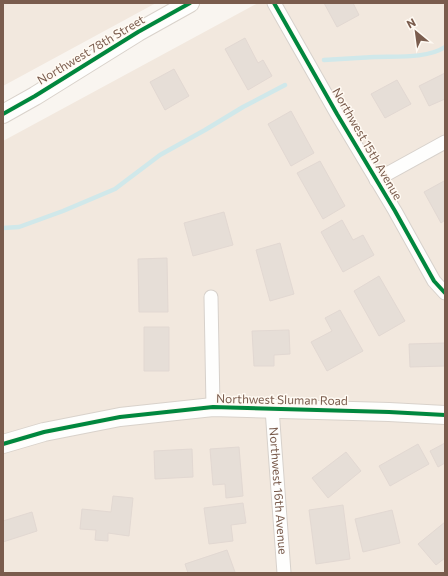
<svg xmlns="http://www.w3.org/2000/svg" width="448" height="576" viewBox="0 0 448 576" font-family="Commissioner,sans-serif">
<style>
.residential{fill:#f2e8de}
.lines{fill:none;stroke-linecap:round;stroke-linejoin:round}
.stream{stroke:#d0e8ea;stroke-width:4.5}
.building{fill:#e6ded7;stroke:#e2d8d2}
.street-casing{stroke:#d7d1cb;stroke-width:15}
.secondary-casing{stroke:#d9d2cb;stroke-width:20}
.street{stroke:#fefefd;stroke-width:13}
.secondary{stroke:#fefefd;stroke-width:18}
.cycleway-casing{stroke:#fffaf3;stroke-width:6}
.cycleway{stroke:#00873e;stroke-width:4}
.labels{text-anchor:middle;stroke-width:3;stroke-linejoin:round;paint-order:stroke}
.street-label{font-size:12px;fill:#7a5c4d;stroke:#fffaf3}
</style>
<rect width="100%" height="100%" fill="#f9f5f0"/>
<path class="residential" d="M3,3h153l-153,83z
M258,3h187v570h-442v-432z"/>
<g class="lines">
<path class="stream" d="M324,60c17,-1 34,-2 50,-3 21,-1 53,2 71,-10
M3,228l16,-1 44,-16 52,-22 45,-34 45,-25 38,-23 42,-22"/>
</g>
<path class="building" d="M324,3h29l6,12 -22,12z
M245,38l13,25 5,-3 9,16 -24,14 -23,-41z
M174,69l15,27 -24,14 -15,-28z
M445,73v26l-16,7 -10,-20z
M397,80l14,24 -26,14 -14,-24z
M291,111l23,42 -23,13 -23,-42z
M320,161l25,45 -22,13 -26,-46z
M444,181l1,1v38l-4,3 -17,-31z
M224,212l9,33 -40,11 -9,-33z
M342,220l11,20 10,-5 11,20 -31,17 -22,-40z
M280,243l14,51 -24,7 -14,-51z
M167,258l1,54h-29l-1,-53z
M379,276l26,45 -26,15 -25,-45z
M340,310l23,41 -36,20 -16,-29 21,-11 -7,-13z
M144,327h25v44h-25z
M289,330l1,24 -16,1v11h-20l-2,-35z
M445,343v23l-35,1 -1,-23z
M445,443v20l-7,4 -8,-16z
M418,444l11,20 -39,22 -11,-20z
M239,447l4,49 -17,2 -1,-14 -12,1 -3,-36z
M192,449l1,28 -38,2 -1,-28z
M346,452l15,19 -33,27 -16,-20z
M113,496l20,2 -4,38 -21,-3v8l-13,-1 1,-10 -16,-1 2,-20 29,3z
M243,503l3,20 -15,2 2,16 -24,3 -5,-36z
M343,505l7,54 -34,5 -7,-54z
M392,510l8,33 -37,9 -8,-33z
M32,512l5,19 -34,11v-21z
M445,522v36l-9,7 -18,-21z
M227,550l8,22 -47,1 -3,-9z"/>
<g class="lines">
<defs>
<g id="street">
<path d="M274,3l63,111 58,97 39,70 11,12"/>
<path d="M376,180l69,-38"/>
<path d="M211,297l2,110"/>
<path id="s1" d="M272,409l12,164"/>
</g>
<path id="secondary" d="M3,114l32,-18 103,-64 52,-29
M3,444l41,-12 76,-15 93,-10 176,5 56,3"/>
</defs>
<use href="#street" class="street-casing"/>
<use href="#secondary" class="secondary-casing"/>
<use href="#street" class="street"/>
<use href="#secondary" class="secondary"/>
<defs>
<path id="cycleway" d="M274,3l63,111 58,97 39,70 11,12
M3,114l32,-18 103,-64 52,-29
M3,444l41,-12 76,-15 93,-10 176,5 56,3"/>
</defs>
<use href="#cycleway" class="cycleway-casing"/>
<use href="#cycleway" class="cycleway"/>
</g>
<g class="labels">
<g class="street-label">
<text transform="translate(91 50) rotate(-31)" y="4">Northwest 78th Street</text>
<text transform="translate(367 144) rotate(60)" y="4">Northwest 15th Avenue</text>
<text transform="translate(282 400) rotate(1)" y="4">Northwest Sluman Road</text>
<text dy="4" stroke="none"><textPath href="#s1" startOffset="82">Northwest 16th Avenue</textPath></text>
</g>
</g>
<rect width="448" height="576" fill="none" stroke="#7a5c4d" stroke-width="8"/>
<g transform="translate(416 32) rotate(331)" stroke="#fffaf3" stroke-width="3" paint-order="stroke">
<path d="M0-3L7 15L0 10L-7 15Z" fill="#7a5c4d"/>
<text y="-6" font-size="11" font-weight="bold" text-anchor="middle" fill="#7a5c4d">N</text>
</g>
</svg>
